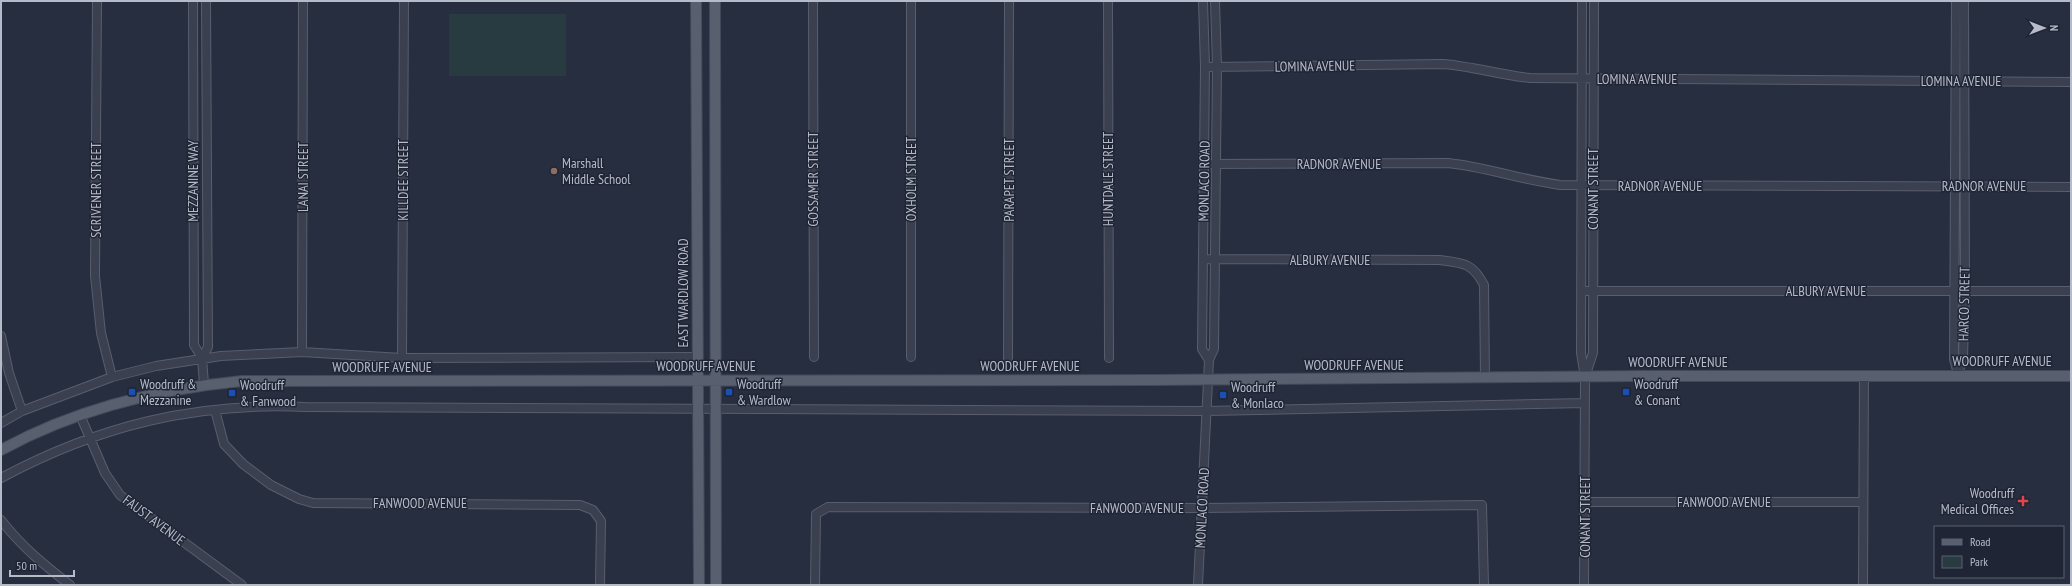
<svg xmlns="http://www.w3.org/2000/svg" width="2072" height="586" viewBox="0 0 2072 586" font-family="'PT Sans Narrow',sans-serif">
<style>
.green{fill:#283b40}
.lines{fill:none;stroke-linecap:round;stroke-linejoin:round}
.minor-casing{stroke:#585e6d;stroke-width:10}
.major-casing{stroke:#434958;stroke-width:12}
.minor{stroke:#3a404f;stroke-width:8}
.major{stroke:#585f6f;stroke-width:10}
.education-dot{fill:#8d6e63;stroke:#1f2534;stroke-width:1.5}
.transit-dot{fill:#1a4fb4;stroke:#1f2534;stroke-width:1.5}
.health-dot{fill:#e0444e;stroke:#1f2534;stroke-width:1.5}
.labels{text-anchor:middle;stroke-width:3;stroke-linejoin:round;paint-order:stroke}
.street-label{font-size:14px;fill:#b6bbca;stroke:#1f2534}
.poi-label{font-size:14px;fill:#b6bbca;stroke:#1f2534;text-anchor:start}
</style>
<rect width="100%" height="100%" fill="#262e3f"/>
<path class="green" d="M449,14h117v62h-117z"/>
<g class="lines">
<defs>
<path id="minor" d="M97,1l-2,275 6,57 11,44
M193,1l1,344 8,13 2,26
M813,1l1,356
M1108,1l1,357
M1203,1l2,66 -3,282 7,11
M1582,1l-1,352 4,24 -1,208
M1956,1l-2,358 4,15
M1205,67l237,-3c30,2 58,11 88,14l541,4
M1204,164l244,-1c38,4 74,17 112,22l511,2
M1203,259l236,1c23,3 33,2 45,25l1,93
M1581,291h490
M1,336l8,37 13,38
M302,352l1,-351
M911,357v-356
M202,358l6,-11 -2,-346
M402,358l2,-357
M1008,358l1,-357
M1586,374l7,-21 1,-352
M1958,375l5,-18 2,-66 -1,-290
M215,410l9,34 19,20 28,21 28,14 14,4 267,2 13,5 8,11 -1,64
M80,415l25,58 15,22 122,90
M1,423l21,-12 90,-34 44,-11 65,-10 81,-4 100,6 296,-1
M1,478c97,-52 194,-76 304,-71l902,4 378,-8
M1585,502h278
M1,520c21,27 42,44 69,65
M815,585l1,-71 12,-7 374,1 280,-3 2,80
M1198,585l11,-225 5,-11 3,-282 -2,-66
M1863,585l1,-210"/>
<path id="major" d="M696,1l3,584
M715,1l1,584
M1,450c75,-41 156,-61 241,-69l914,-1 486,-4h429"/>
</defs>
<use href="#minor" class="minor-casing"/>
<use href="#major" class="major-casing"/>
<use href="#minor" class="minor"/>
<use href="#major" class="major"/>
</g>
<circle class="education-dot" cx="554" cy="171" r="4"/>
<g class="transit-dot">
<rect x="128" y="388" width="8" height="8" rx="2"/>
<rect x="725" y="388" width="8" height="8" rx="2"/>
<rect x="1622" y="388" width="8" height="8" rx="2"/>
<rect x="228" y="389" width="8" height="8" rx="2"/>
<rect x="1219" y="391" width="8" height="8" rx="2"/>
</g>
<path class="health-dot" d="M2021 495h4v4h4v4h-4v4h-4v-4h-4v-4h4z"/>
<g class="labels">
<g class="street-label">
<text transform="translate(1315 66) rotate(-1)" y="5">LOMINA AVENUE</text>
<text x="1637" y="84">LOMINA AVENUE</text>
<text x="1961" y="86">LOMINA AVENUE</text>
<text x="1339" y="169">RADNOR AVENUE</text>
<text transform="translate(303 177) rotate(-90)" y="5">LANAI STREET</text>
<text transform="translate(813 179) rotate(-90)" y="5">GOSSAMER STREET</text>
<text transform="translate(911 179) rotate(-90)" y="5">OXHOLM STREET</text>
<text transform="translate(1108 179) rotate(-90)" y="5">HUNTDALE STREET</text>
<text transform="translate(403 180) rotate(-90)" y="5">KILLDEE STREET</text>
<text transform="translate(1009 180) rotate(-90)" y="5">PARAPET STREET</text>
<text transform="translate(193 181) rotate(-90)" y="5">MEZZANINE WAY</text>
<text transform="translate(1204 181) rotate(-89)" y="5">MONLACO ROAD</text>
<text x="1660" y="191">RADNOR AVENUE</text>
<text x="1984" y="191">RADNOR AVENUE</text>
<text transform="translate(1593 189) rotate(-90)" y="5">CONANT STREET</text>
<text transform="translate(96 190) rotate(-90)" y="5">SCRIVENER STREET</text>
<text x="1330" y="265">ALBURY AVENUE</text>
<text x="1826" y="296">ALBURY AVENUE</text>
<text transform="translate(683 293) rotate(-90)" y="5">EAST WARDLOW ROAD</text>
<text transform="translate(1964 304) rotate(-89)" y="5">HARCO STREET</text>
<text x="2002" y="366">WOODRUFF AVENUE</text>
<text x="1678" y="367">WOODRUFF AVENUE</text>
<text x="1354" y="370">WOODRUFF AVENUE</text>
<text x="706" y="371">WOODRUFF AVENUE</text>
<text x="1030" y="371">WOODRUFF AVENUE</text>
<text x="382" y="372">WOODRUFF AVENUE</text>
<text x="1724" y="507">FANWOOD AVENUE</text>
<text x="420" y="508">FANWOOD AVENUE</text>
<text x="1137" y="513">FANWOOD AVENUE</text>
<text transform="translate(1202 508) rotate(-87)" y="5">MONLACO ROAD</text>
<text transform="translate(1585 517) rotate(-90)" y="5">CONANT STREET</text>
<text transform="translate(154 520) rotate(37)" y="5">FAUST AVENUE</text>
</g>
<g class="poi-label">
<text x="562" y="168">Marshall<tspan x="562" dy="16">Middle School</tspan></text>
<text x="140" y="389">Woodruff &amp;<tspan x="140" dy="16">Mezzanine</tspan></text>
<text x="737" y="389">Woodruff<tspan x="737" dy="16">&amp; Wardlow</tspan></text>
<text x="1634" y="389">Woodruff<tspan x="1634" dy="16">&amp; Conant</tspan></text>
<text x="240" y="390">Woodruff<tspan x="240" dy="16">&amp; Fanwood</tspan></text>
<text x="1231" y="392">Woodruff<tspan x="1231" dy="16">&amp; Monlaco</tspan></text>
<text x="2014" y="498" text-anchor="end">Woodruff<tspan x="2014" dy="16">Medical Offices</tspan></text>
</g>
</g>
<rect width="2072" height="586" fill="none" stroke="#b6bbca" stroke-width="4"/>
<rect x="1934" y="526" width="130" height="52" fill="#1f2534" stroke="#5b6170"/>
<rect x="1942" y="539" width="20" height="6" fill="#585f6f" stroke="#5b6170"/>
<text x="1970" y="546" font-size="12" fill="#b6bbca">Road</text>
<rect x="1942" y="556" width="20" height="12" fill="#283b40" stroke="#5b6170"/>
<text x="1970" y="566" font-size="12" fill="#b6bbca">Park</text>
<g transform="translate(2044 28) rotate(90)" stroke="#1f2534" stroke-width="3" paint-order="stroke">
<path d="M0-3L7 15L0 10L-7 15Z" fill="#b6bbca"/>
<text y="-6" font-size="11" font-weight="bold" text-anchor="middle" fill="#b6bbca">N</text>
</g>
<path d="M10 570v6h64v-6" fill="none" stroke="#b6bbca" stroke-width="2"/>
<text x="16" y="570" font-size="12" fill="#b6bbca" stroke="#1f2534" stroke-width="3" paint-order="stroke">50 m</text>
</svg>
